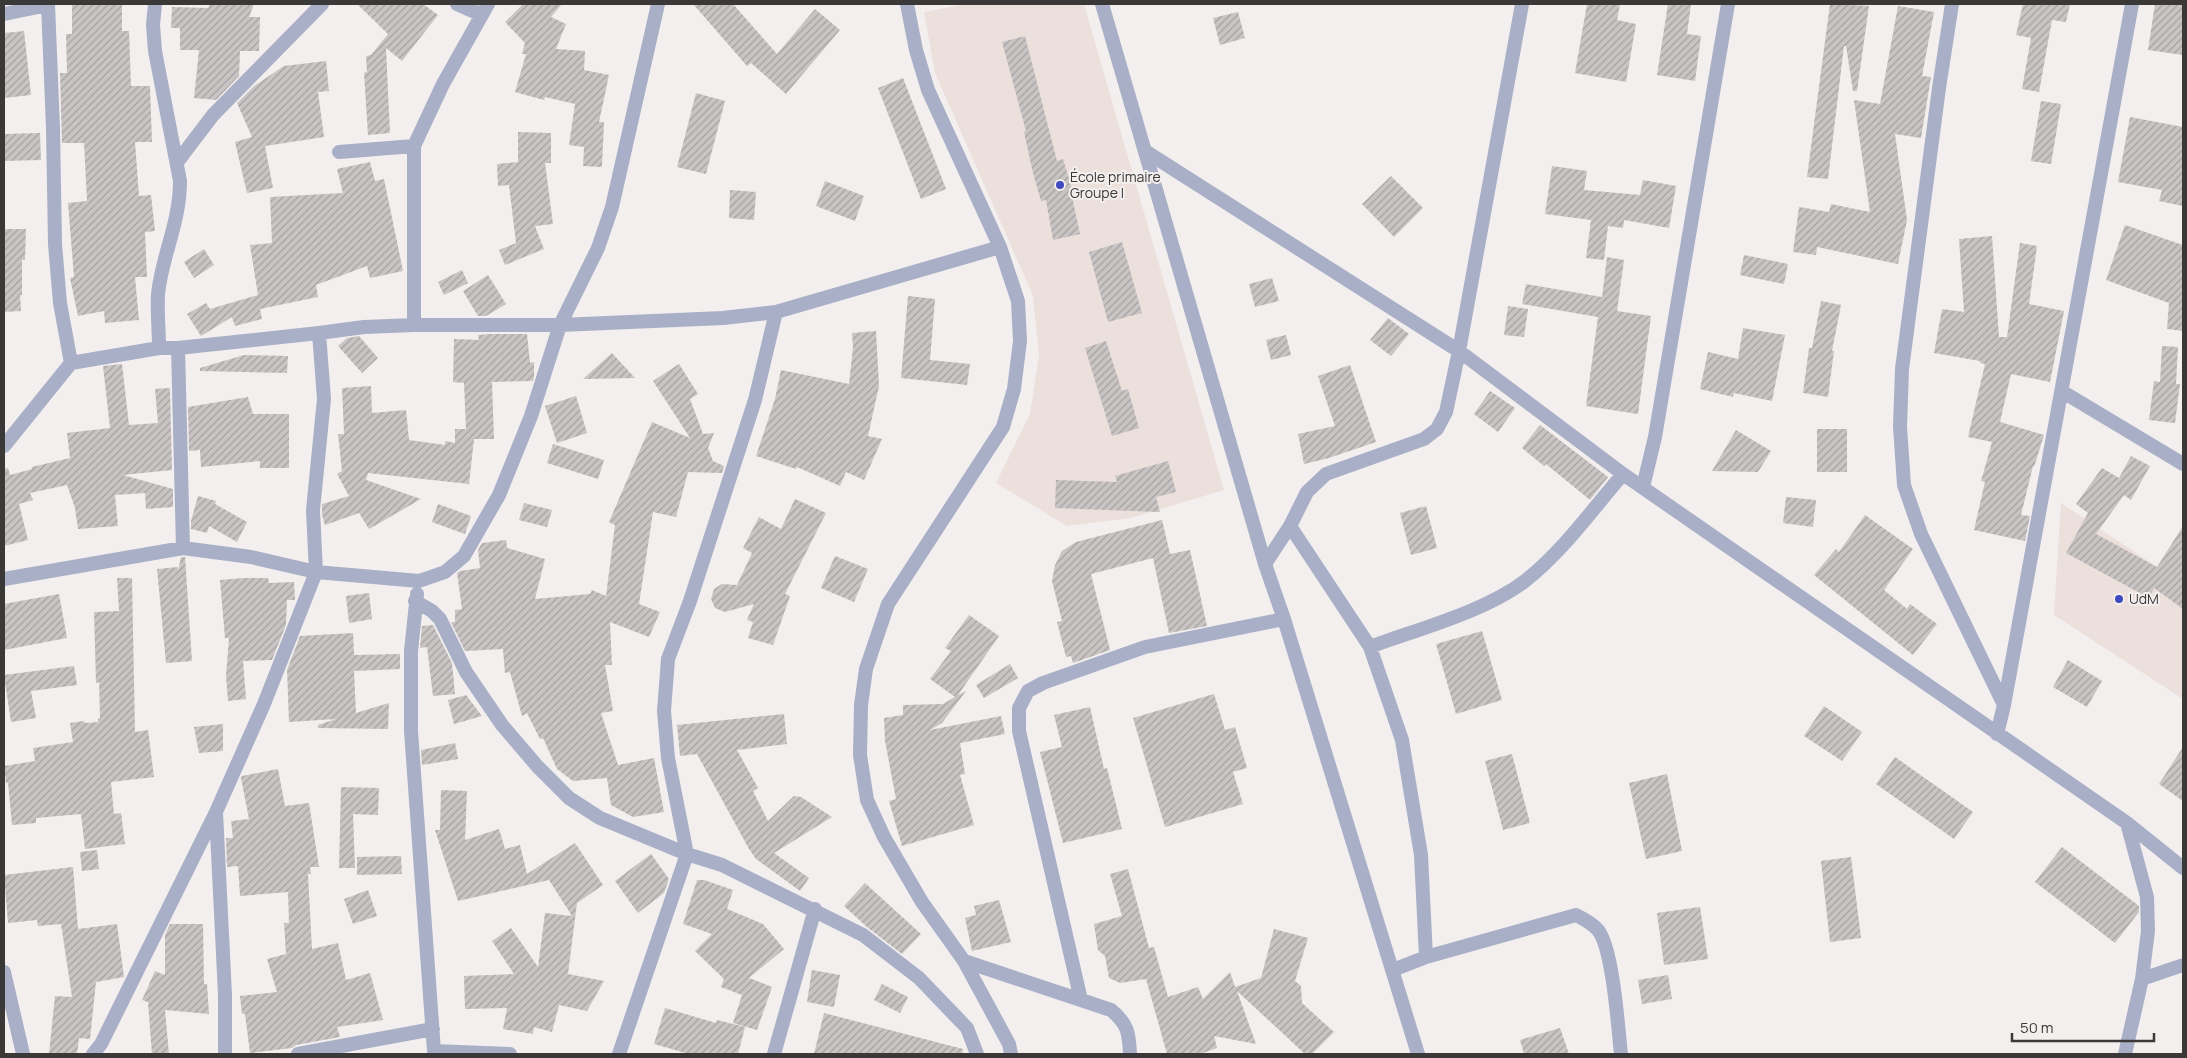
<svg xmlns="http://www.w3.org/2000/svg" width="2187" height="1058" viewBox="0 0 2187 1058" font-family="Manrope,sans-serif">
<style>
.built{fill:#ece0dd}
.building{fill:url(#building-hatch)}
.lines{fill:none;stroke-linecap:round;stroke-linejoin:round}
.minor{stroke:#a9afc7;stroke-width:14}
.tertiary{stroke:#a9afc7;stroke-width:14}
.poi-dot{fill:#3e49bd;stroke:#f3efee;stroke-width:2}
.labels{text-anchor:middle;stroke-width:4;stroke-linejoin:round;paint-order:stroke}
.poi-label{font-size:14px;fill:#3a3938;stroke:#f3efee;text-anchor:start}
</style>
<defs>
<pattern id="building-hatch" width="6" height="6" patternUnits="userSpaceOnUse" patternTransform="scale(1.25)"><rect width="6" height="6" fill="#c9c5c4"/><path d="M-1 1l2-2M0 6l6-6M5 7l2-2" fill="none" stroke="#a4a1a0"/></pattern>
</defs>
<rect width="100%" height="100%" fill="#f3efee"/>
<path class="built" d="M966,4h118l140,486 -93,28 -64,8 -71,-43 34,-69 9,-59 -6,-59 -98,-223 -11,-61z
M2061,503l122,81v115l-129,-84z"/>
<path class="building" d="M72,4h50v27h7l2,55h19l2,56h-17l4,54 12,-1 4,36 -10,1 2,45h-12l4,43 -34,3 -1,-12 -26,5 -8,-38 4,-1 -6,-74 19,-2 -3,-58h-22l-2,-70h7l-1,-39h6z
M210,4h44l-5,13h11l-1,34h-19l-1,25 -23,24 -22,-2 5,-48h-19v-22h-9l1,-21 36,1z
M357,4h66l15,11 -36,46 -16,-13 4,85 -22,2 -4,-62 3,-1 -1,-16 5,-1 17,-21z
M523,4h39l-11,13 15,7 -10,25 29,2 -1,19 25,5 -10,47h5l-2,45 -19,-1 1,-19 -15,-2 6,-41 -30,-7 -1,3 -29,-8 11,-38h-4l3,-11 -20,-21z
M693,4h40l44,50 38,-45 25,21 -54,64 -35,-31 -4,3z
M1587,4h33l-3,16 19,4 -10,58 -51,-9z
M1668,4h23l-4,30 14,2 -6,45 -38,-6z
M1830,4l39,2 -12,85h-4l-7,-45h-2l-16,133 -21,-2z
M2023,4h47l-4,18 -14,-2 -13,72 -17,-3 9,-51 -15,-3z
M2155,4h28v51l-35,-5z
M1898,6l36,6 -12,64 9,1 -10,61 -26,-4 12,86 -9,44 -81,-17 -1,8 -23,-3 6,-45 30,5 2,-8 39,8 -16,-112 26,4z
M1238,12l7,26 -25,7 -7,-27z
M24,31l7,64 -27,3v-65z
M1025,36l32,125 6,-2 10,33h-2l9,42 -27,6 -7,-40 -5,1 -8,-28 -9,-41 2,-1 -24,-89z
M326,61l3,30 -11,1 6,45 -59,9 8,42 -26,5 -12,-51 17,-5 -15,-34 17,-17 30,-20z
M903,78l43,111 -25,10 -43,-111z
M696,93l29,8 -19,73 -29,-7z
M2041,101l20,3 -10,60 -20,-3z
M2130,117l53,10v79l-24,-5 3,-11 -44,-8z
M518,132l33,1v30h-6l8,61 -18,2 9,23 -39,16 -6,-15 17,-7 -7,-58 -11,1 -1,-22 21,-2z
M40,133l1,27 -37,1v-27z
M370,162l5,19 9,-2 19,92 -33,7 -3,-12 -51,19 2,12 -58,12 2,10 -27,7 -3,-9 -31,19 -14,-22 19,-11 4,6 48,-14 -8,-50 22,-2 -2,-46 73,-4 -6,-24z
M1552,166l35,5 -3,19 56,5 3,-15 33,6 -7,42 -45,-8 -1,8 -15,-2 -4,34 -18,-2 5,-38 -46,-6z
M1391,176l32,32 -29,29 -32,-33z
M825,181l39,15 -9,25 -39,-15z
M730,190l26,2 -2,28 -25,-2z
M2125,225l58,20v86l-16,-2 2,-26 -63,-23z
M4,229h22l-1,31h-3v35h-2l1,16 -17,1z
M1992,236l7,101h8l13,-94 17,3 -8,58 35,7 -14,71 -39,-8 -11,48 44,13 -10,32 -1,-1 -12,49 9,1 -5,25 -51,-11 11,-48 -4,-1 11,-39 -24,-5 17,-73 -5,-1v-2l-46,-8 8,-44 22,3 -5,-73z
M1122,242l20,71 -34,9 -19,-70z
M204,249l10,16 -20,13 -10,-16z
M1744,255l44,9 -4,20 -44,-9z
M1607,257l17,3 -7,51 34,5 -13,98 -52,-8 12,-89 -76,-13 4,-20 76,13z
M462,270l6,13 -24,12 -6,-13z
M488,275l18,29 -20,12h-8l-15,-25z
M1272,278l7,23 -24,6 -6,-23z
M908,296l27,3 -5,61 40,4 -3,21 -66,-7z
M1821,301l20,4 -9,46h2l-6,46 -25,-4 6,-45h3z
M1508,306l20,3 -4,28 -20,-2z
M1388,318l21,16 -18,22 -21,-16z
M1743,328l42,7 -13,66 -38,-8 -1,4 -33,-8 8,-37 30,7z
M876,331l3,55 -11,50 14,3 -18,41 -18,-8 -6,14 -43,-19 -1,2 -40,-13 19,-57 6,-29 68,14 4,-37 -1,-14z
M489,334h38l3,29 4,-1v15l-1,4 -41,1 2,57h-20l-5,45 -101,-11 -2,7 55,19 -52,30 -10,-16 -34,12 -3,-10v-11l27,-8 -12,-22 5,-3 -4,-37h6l-2,-46 29,-2 1,27 34,-3 3,30 36,5v-4l10,2v-14h11l-2,-46 -11,-1 1,-43 25,1 -1,-5z
M1286,335l5,20 -20,5 -5,-20z
M359,336l19,22 -16,15 -24,-27 9,-8z
M1106,341l16,50 6,-2 11,39 -27,8 -27,-88z
M2162,346l16,1 -2,37h4l-5,39 -26,-3 5,-39 6,1z
M612,353l23,25 -52,1z
M244,355l44,1 -1,17 -87,-2v-3z
M122,364l7,61 29,-2 -3,-34 15,-1 2,82 -49,5 50,14v18l-27,2 -1,-16 -30,2 3,31 -40,3 -3,-21 -8,-23 -37,8 3,7 -14,4 9,36 -24,6v-77l4,-1 2,7 22,-6v-2l38,-9 -3,-25 43,-5 -7,-62z
M679,364l19,30 -8,5 13,35 11,-1 -6,15 5,13 11,5 -2,7 -34,-1 -12,45 -23,-5 -14,92 21,8 -11,25 -39,-15 2,43h-7l8,46 -12,2 17,52 36,-7 10,54 -31,5 -22,-12 -4,-27 -34,3 -16,-12 -14,-31 -3,1 -13,-26 -5,3 -12,-44 -5,1 -2,-24 -38,2 -14,-29h4v-12l7,-1 -5,-36 3,-2 20,-3 -2,-18 4,-7 24,-3 1,8 38,11 -10,40 55,-5 2,-4 14,6 9,-71 -6,-3 43,-100 38,16 -37,-57z
M1350,365l26,77 -47,16 -25,6 -6,-30 37,-8 -17,-50z
M1490,391l25,17 -17,24 -24,-18z
M576,396l11,37 -30,10 -12,-37z
M248,397l5,17h36v54h-29v-7l-59,6 -1,-17 -11,1 -1,-44z
M1540,425l68,52 -18,23 -44,-36 -2,2 -22,-18z
M1817,429h30v43h-30z
M1736,430l35,21 -13,21 -46,-1z
M553,444l51,16 -6,19 -51,-16z
M2131,456l19,10 -19,34 -7,-5 -28,39 61,33 26,-41v83l-29,-21 -5,10 -83,-45 22,-40 -12,-9 26,-36 17,10z
M1168,461l8,31 -20,5 4,15 -105,-4 1,-28 61,2 -2,-6z
M198,496l18,5 -1,3 32,18 -10,20 -28,-16 -2,7 -16,-4v-8z
M1786,497l30,3 -3,27 -30,-4z
M795,499l31,14 -41,81 5,2 -17,49 -25,-7 5,-16 -6,-2 7,-16 -29,8 -10,-4 -4,-9 3,-10 8,-5 15,1 15,-32 -9,-5 16,-31 22,12z
M524,503l28,7 -5,17 -28,-7z
M438,504l33,12 -6,18 -33,-12z
M1426,506l11,42 -26,7 -11,-42z
M1865,515l48,34 -29,41 23,19 3,-5 27,20 -24,31 -99,-80 22,-26 3,3z
M1162,520l8,34 20,-4 17,76 -38,7 -16,-75 -62,16 19,76 -37,13 -2,-7 -5,1 -9,-35 5,-1 -10,-40 3,-16 7,-14 14,-9z
M835,556l33,13 -14,33 -33,-14z
M181,557h4l7,104 -26,2 -9,-94 21,-2v4z
M117,578h15l3,154 13,-2 6,47 -43,5 3,32 7,-1 4,31 -40,5 -4,-35 -45,4v5l-24,2 -4,-42h-2l-2,-17 31,-5 -2,-13 40,-6 -3,-19 14,-2 1,2 13,-1v-3l2,-1 -1,-36 -3,1 -2,-71 25,-1z
M244,578h24l1,5 25,-1 1,18h-8l-1,25 -14,35 -29,1 3,38 -18,2 -2,-25 3,-38h-4l-5,-58z
M369,593l3,26 -23,4 -3,-27z
M59,594l8,44 -63,12v-46z
M969,615l30,21 -41,59 8,-4 -24,32 -12,7 71,-14 4,18 -45,9 5,31 -5,1 14,50 -72,21 -13,-45 7,-2 -11,-58 -1,-23 19,-3v-10l40,-1 12,-7 -25,-18 21,-28 -6,-3z
M433,625l19,38 3,31 -22,2 -6,-49 -7,1 2,-22z
M1482,631l20,69 -46,14 -20,-70z
M353,633l1,22 46,-1v15l-46,2 2,42 33,-10 -1,26 -70,-1v-3l18,-6 -47,3 -2,-52 13,-34z
M2068,660l34,21 -15,26 -34,-20z
M1010,664l8,14 -34,20 -8,-13z
M74,666l3,19 -46,6 5,27 -25,4 -7,-47z
M1214,694l11,36 10,-3 12,41 -14,4 10,32 -78,23 -32,-109z
M466,695l16,21 -28,8 -6,-24z
M1824,706l38,26 -20,29 -38,-25z
M1090,707l14,62 3,-1 15,61 -59,14 -23,-91 22,-5 -8,-32z
M784,714l3,30 -50,6 21,38 -5,3 15,30 26,-25 7,1 31,20 -58,36 35,25 -9,13 -44,-32 -7,-10 -52,-95 -17,2 -3,-31z
M223,724v27l-24,2 -5,-26z
M455,743l3,16 -36,6 -1,-15z
M2183,747v54l-24,-17z
M1512,754l18,69 -27,7 -18,-69z
M1895,757l78,55 -19,27 -78,-55z
M278,769l7,37 24,-3 10,64h-9l1,7h-3l4,75 26,-6 8,37 24,-7 13,47 -46,7 3,10 -44,8 -4,3 -42,5 -5,-39h-3l-2,-18 37,-4 -10,-33 19,-5 -2,-31h5l-1,-31 -48,4 -2,-30 -11,1 -1,-29h7l-2,-17 18,-2 -8,-41 1,-2z
M1667,774l15,77 -36,8 -17,-76z
M341,787l38,1 -1,27 -25,-1 2,54h-16z
M441,790l26,1 -2,49 34,-11 6,20 15,-4 7,29 48,-31 28,42 -26,18 -9,71 36,7 -17,30 -28,-6 -7,27 -18,-5 -1,7 -30,-5 4,-21 -42,1 -1,-33 50,-2 -22,-33 19,-13 27,39 7,-54 27,3 -23,-36 -91,21 -23,-71h5z
M2062,847l77,59v6l-24,31 -80,-61z
M97,850l2,19 -17,2 -2,-19z
M651,854l18,25 -5,14 -26,20 -23,-32z
M401,856l1,18 -45,1v-18z
M1851,857l10,81 -31,4 -9,-81z
M73,867l5,62 39,-5 7,53 -28,5 -6,57 -11,-1 -2,16h-28l6,-58 17,1 -11,-73 -23,2 -1,-6 -29,3 -4,-48z
M1128,869l21,79 5,-1 14,50 30,-10 5,12 27,-27 5,15 26,-9 13,-49 34,9 -13,43 6,5 1,17 32,29 -22,22h-7l-68,-63 19,53 -42,-8 3,12 -17,6h-33l-21,-75 -26,4 -11,-5 -4,-22 -7,-6 -4,-26 28,-8 -12,-42z
M697,880h7l29,10 -6,19 36,15 21,25 -35,29 23,9 -15,43 -24,-7 9,-28 -21,-8 3,-8 -29,-28 17,-17 -29,-10z
M865,883l56,51 -19,20 -35,-27 -23,-21z
M368,890l9,26 -24,8 -9,-25z
M999,900l12,42 -39,9 -7,-33 11,-3 -2,-9z
M1700,907l8,52 -44,6 -7,-52z
M170,924h33l1,60h3l2,30 -44,-4 4,44h-17l-4,-52 -6,-2 13,-29 10,4v-40z
M812,970l28,5 -6,32 -27,-5z
M1668,975l4,24 -30,5 -4,-24z
M882,984l26,13 -8,16 -26,-13z
M665,1008l51,15 1,-3 28,7 -7,27h-49l-35,-10z
M824,1013l139,36 -1,5h-148z
M1560,1028l9,26h-45l-4,-14z"/>
<g class="lines">
<path class="minor" d="M48,4l5,124 2,116 5,59 11,60
M155,4l-2,21 2,26 25,130c0,42 -18,74 -22,113 -1,18 1,36 1,54h19l141,-15 5,66 -11,111 3,62 -52,132 -48,108 9,183v59
M457,4l25,11
M488,4l-45,80 -29,62v179h146l163,-7 53,-6 -21,88 -65,201 -22,58 -4,52 4,47 19,96 -68,200
M907,4l9,46 12,40 72,157
M1522,4l-63,347 164,123 504,349 56,45
M1952,4l-13,84 -37,281 -2,58 4,58 17,49 83,171
M4,14l44,-9
M1145,151l314,200 -13,61 -9,17 -13,10 -98,35 -19,18 -17,34 -25,38
M339,152l75,-6
M178,161l35,-46 109,-111
M776,312l224,-65 18,54 2,40 -6,48 -11,38 -115,177 -22,65 -5,36 -1,50 7,45 17,37 38,65 42,59 45,83 2,10
M319,333l45,-6 50,-2
M178,348l5,200
M2063,392l120,72
M4,446l67,-83 88,-15
M1643,487l12,-50 73,-433
M1290,526l80,121c48,-18 114,-35 155,-66 38,-30 67,-71 98,-107
M4,579l179,-31 68,9 65,15 103,9 26,-9 19,-16 35,-61 32,-79 29,-91 38,-77 14,-41 46,-203
M417,594l-6,57v80l23,320 76,3
M415,601l17,10 8,8 26,53 36,53 36,42 31,31 31,20 87,36 35,11 141,70 56,43 48,50 10,26
M1370,647l32,93 19,115 5,102
M1997,734l7,-29 128,-701
M2127,823l20,74 1,34 -6,48
M964,961l147,49c17,14 18,23 19,44
M1393,970l33,-13 150,-42c8,4 16,8 22,15 15,19 20,97 23,124
M4,972l19,82
M1081,1000l-62,-269v-23l9,-17 15,-8 102,-36 139,-28
M93,1054l8,-10 114,-230
M298,1054l135,-25
M774,1054l41,-145
M2125,1054l17,-75 41,-14"/>
<path class="tertiary" d="M1102,4l163,560 19,55 134,435"/>
</g>
<g class="poi-dot">
<circle cx="1060" cy="185" r="5"/>
<circle cx="2119" cy="599" r="5"/>
</g>
<g class="labels">
<g class="poi-label">
<text x="1070" y="182">École primaire<tspan x="1070" dy="16">Groupe I</tspan></text>
<text x="2129" y="604">UdM</text>
</g>
</g>
<rect width="2187" height="1058" fill="none" stroke="#3a3938" stroke-width="10"/>
<path d="M2012 1033v8h142v-8" fill="none" stroke="#3a3938" stroke-width="2.5"/>
<text x="2020" y="1033" font-size="15" fill="#3a3938" stroke="#f3efee" stroke-width="4" paint-order="stroke">50 m</text>
</svg>
